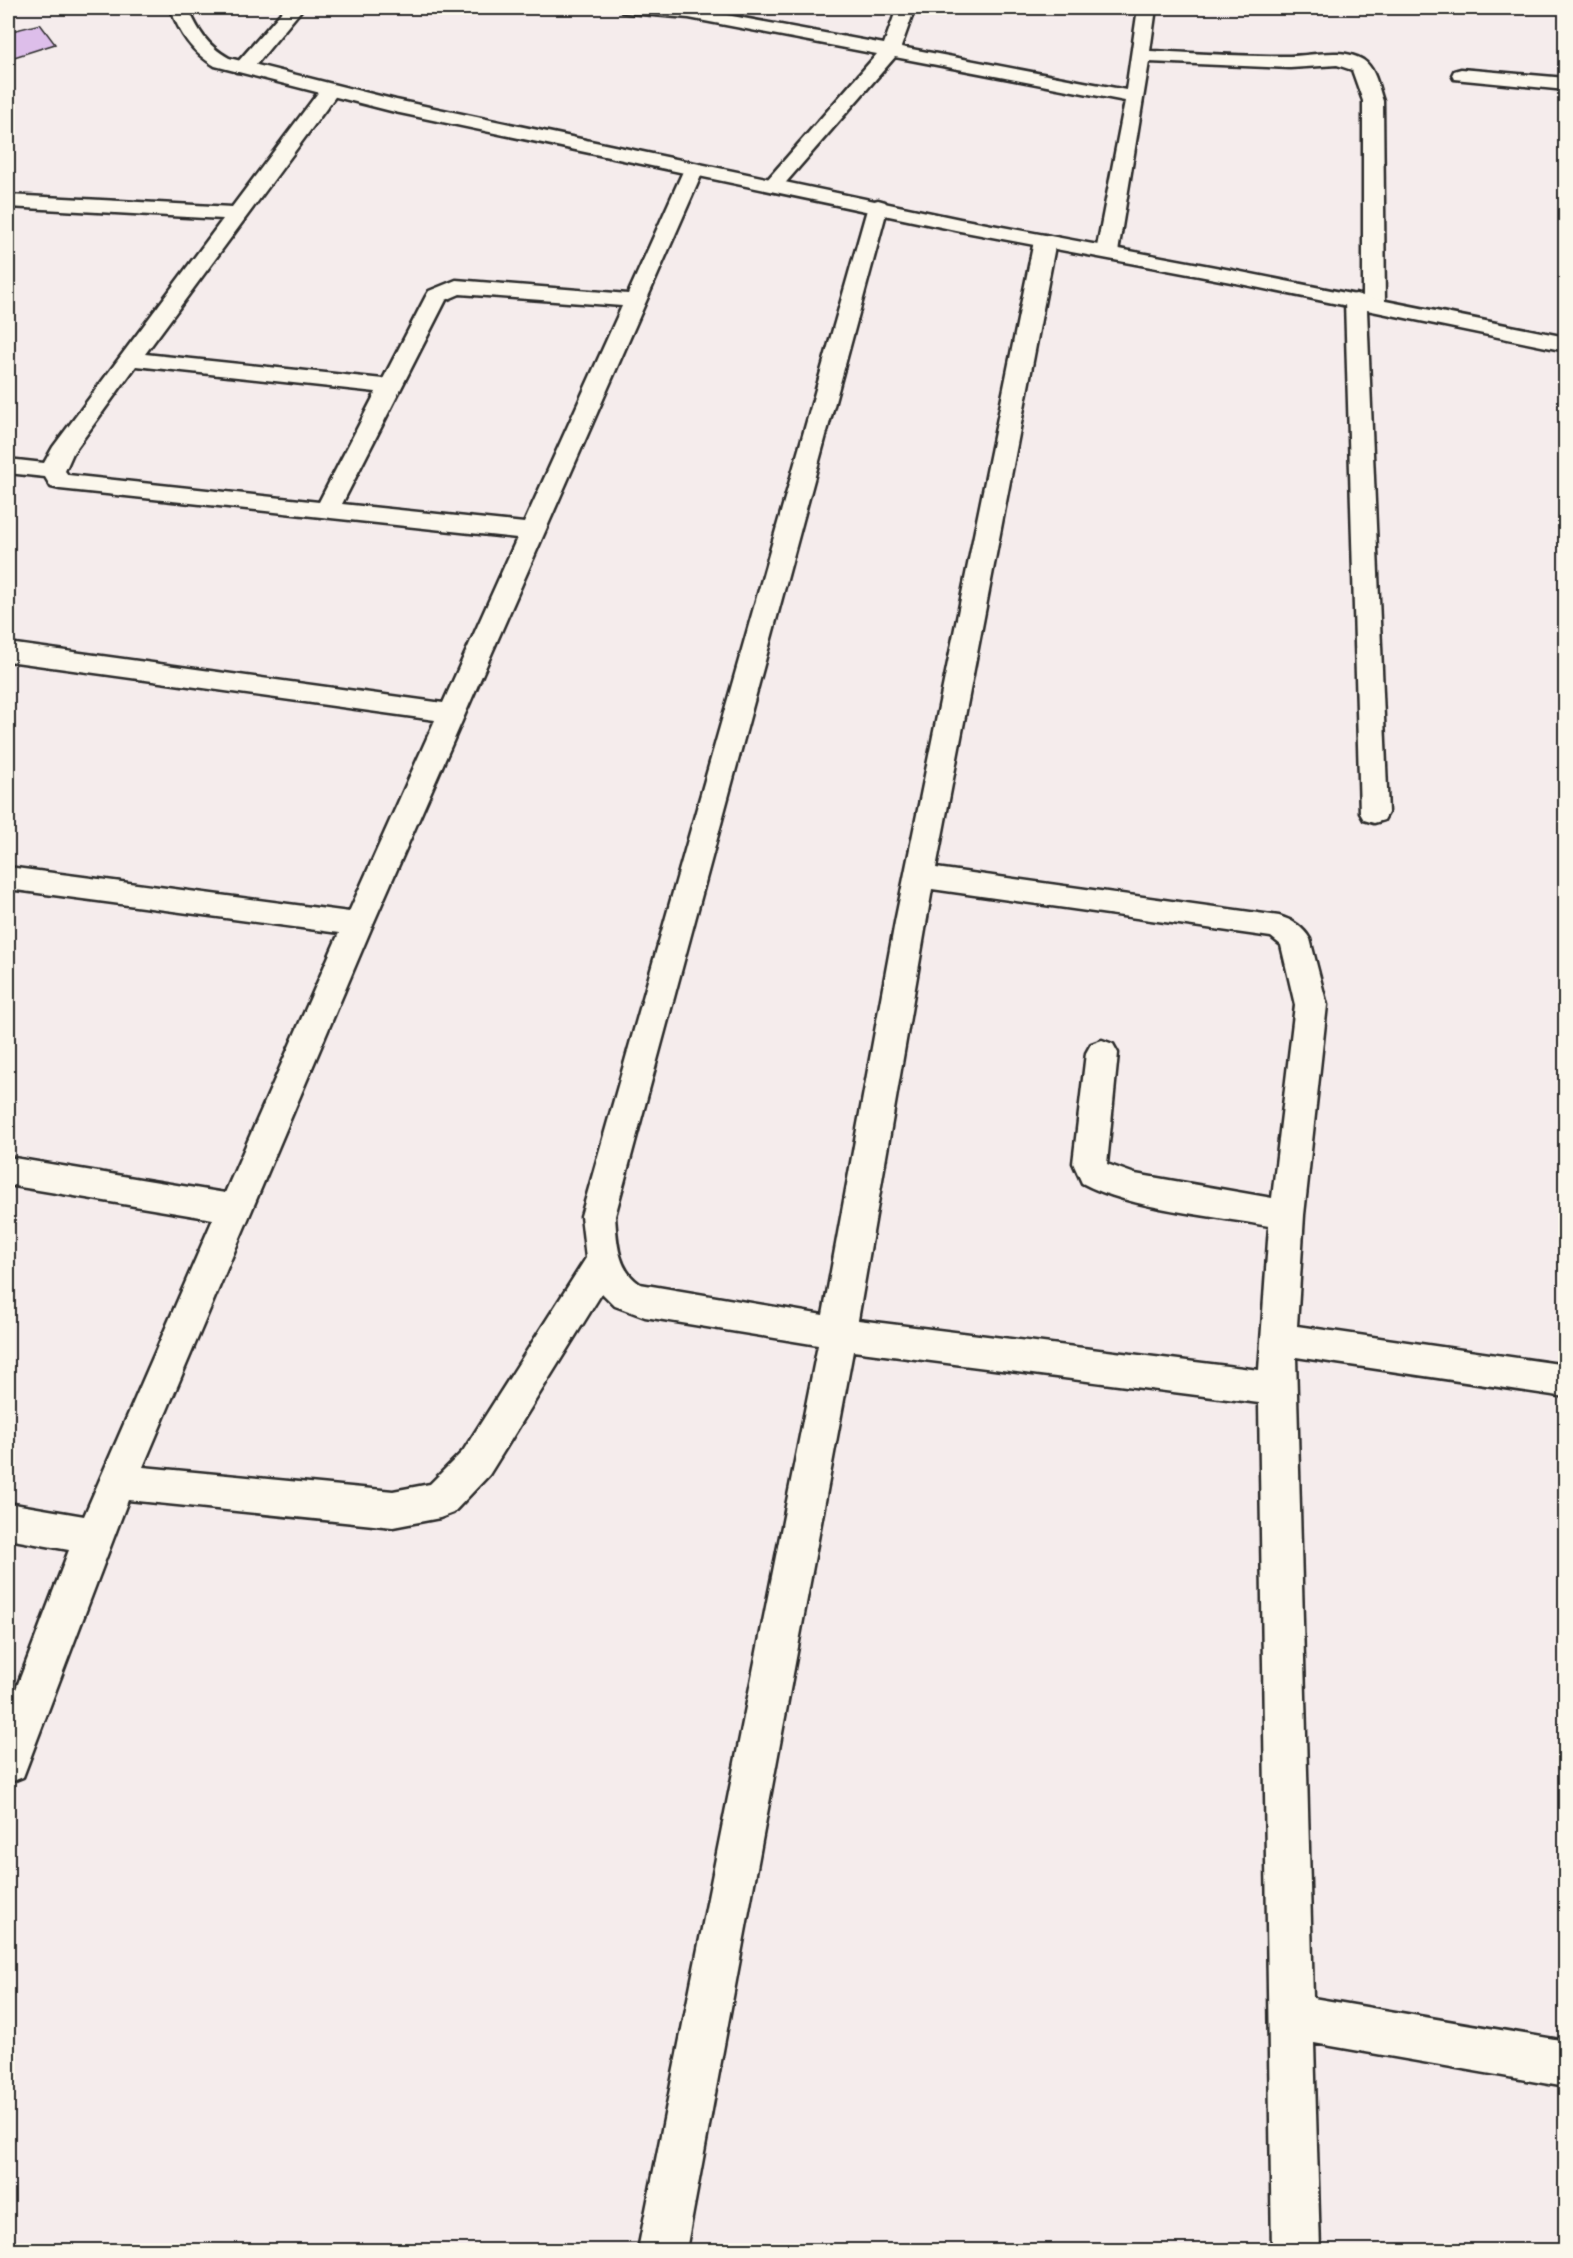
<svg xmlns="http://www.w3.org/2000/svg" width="1573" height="2258" viewBox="0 0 1573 2258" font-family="'Comic Neue',sans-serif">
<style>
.building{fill:#ddbeea;stroke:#2b2b2b;stroke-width:1.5}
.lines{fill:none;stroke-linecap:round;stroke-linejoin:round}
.street-casing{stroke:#2b2b2b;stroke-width:5}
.secondary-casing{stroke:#2b2b2b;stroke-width:5}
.street{fill:#fbf7ec;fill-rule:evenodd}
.secondary{fill:#fbf7ec;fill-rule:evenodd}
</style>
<rect width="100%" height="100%" fill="#f5ecec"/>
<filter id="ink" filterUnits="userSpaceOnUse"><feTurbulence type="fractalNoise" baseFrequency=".0167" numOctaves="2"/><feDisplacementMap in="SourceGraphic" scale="12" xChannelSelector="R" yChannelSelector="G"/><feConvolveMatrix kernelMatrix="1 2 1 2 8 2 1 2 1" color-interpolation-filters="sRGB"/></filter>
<g filter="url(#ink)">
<path class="building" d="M40,24l15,20 -47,15v-27z"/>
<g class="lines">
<defs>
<path id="street" d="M285,8h18l-53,64h-14l-2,-4 2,-4z
M619,8h70l195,36 13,-36h18l-14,39 225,43 12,-82h18l-6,43c47,2 93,6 140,5 23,0 52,-9 73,4 13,9 15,27 20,41l2,204 -3,5h-15l21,503 -4,7 -10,3 -10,-3 -4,-7 -15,-512 3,-5 8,-2 7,2v-195l-11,-31 -15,-5 -47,3 -141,-6 -31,190 -4,4 -7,2 -7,-2 -4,-4 29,-151 -230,-44 -114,131h-14l-3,-4 3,-4 110,-126 -188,-36 -61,-5 -6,-1z
M1461,69l105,9v12l-112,-11 -2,-4 2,-4z
M330,84l7,2 3,4 -195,264 238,25 43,-83 3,-5 27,-11 172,14 56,-125 3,-4h14l3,4 -331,755 -230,543 250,24 37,-7 33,-33 123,-193 -5,-42 287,-1010 3,-4 7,-2 7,2 3,4 -273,1010c2,25 2,53 25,68l183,31 72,-393 139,-681 4,-4 7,-2 7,2 4,4 -120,627 343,48c13,4 24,11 31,23l17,66 -23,210 -7,111 269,39v32l-270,-40 17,641 253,43v46l-252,-44 6,207h-48l-13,-847 -406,-52 -167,899h-48l180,-905 -173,-28 -30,-11 -13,-13 -113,182 -36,38 -13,5 -47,9 -265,-27 -105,277 -15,6v-73l61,-160 -61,-11v-36l76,13 129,-297 -205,-34v-28l217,36 114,-260 -331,-44v-22l341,45 86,-192 -427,-59v-18l435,60 74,-165 -457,-49 -9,-2 -6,-10 -37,-4v-14l36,4 9,-16 170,-228 -215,-12v-12l224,12 91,-121zM460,294l162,12 -98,217 -182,-19 104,-204zM136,366l240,26 -57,110 -251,-27 -3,-4 8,-18zM932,889l339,48 10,8 14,60 -23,193 -137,-24 -28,-10 11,-111 -5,-9 -11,-4 -11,4 -5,9 -13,110 9,20c49,26 132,33 187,43l-10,144 -401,-50z"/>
<path id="secondary" d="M170,8h18c10,22 18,37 41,50l167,42 564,119 271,51 335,67v14l-335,-69 -271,-51 -565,-119 -180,-46c-24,-14 -35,-33 -45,-58z"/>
</defs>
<use href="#street" class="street-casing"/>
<use href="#secondary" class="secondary-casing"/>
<use href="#street" class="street"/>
<use href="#secondary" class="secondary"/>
</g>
</g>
<rect width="1573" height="2258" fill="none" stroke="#fbf7ec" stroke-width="30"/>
<rect x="15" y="15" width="1543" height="2228" fill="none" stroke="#2b2b2b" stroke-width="2" filter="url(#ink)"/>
</svg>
